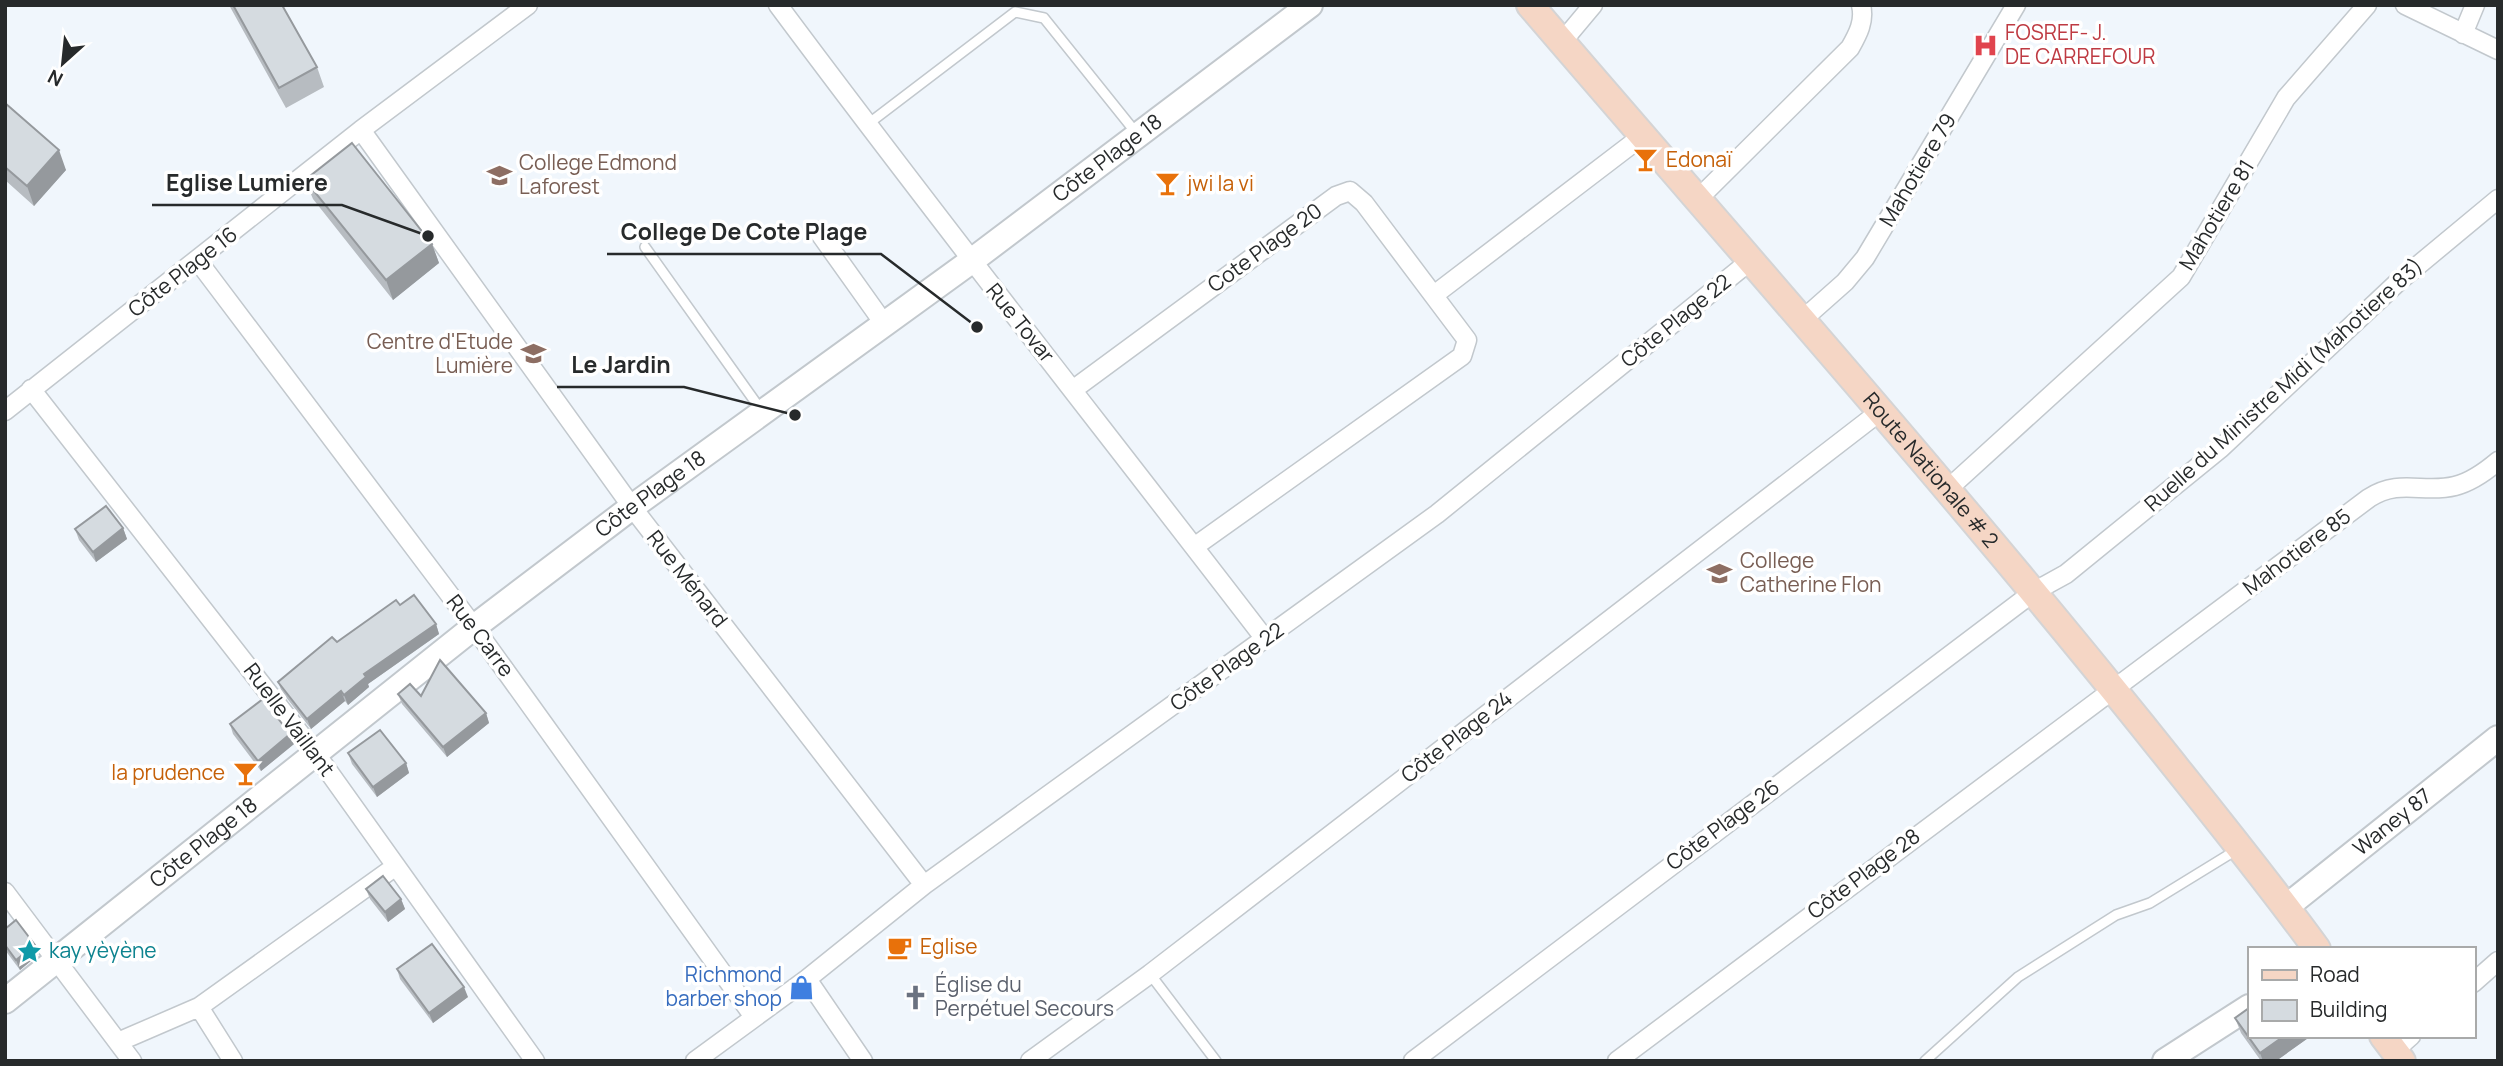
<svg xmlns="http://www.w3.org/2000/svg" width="2503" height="1066" viewBox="0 0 2503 1066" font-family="Manrope,sans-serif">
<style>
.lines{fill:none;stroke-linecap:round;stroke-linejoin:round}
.lane-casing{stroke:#c2c8cd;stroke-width:12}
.street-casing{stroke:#c2c8cd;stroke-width:21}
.secondary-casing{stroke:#c2c8cd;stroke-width:28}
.primary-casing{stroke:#d4d4d5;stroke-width:30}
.lane{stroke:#fff;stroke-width:9}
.street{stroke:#fff;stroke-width:18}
.secondary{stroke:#fff;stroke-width:24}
.primary{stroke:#f5d6c5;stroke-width:26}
.wall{fill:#b7bcc1}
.shaded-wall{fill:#95999d}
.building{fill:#d5dbe0;stroke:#95999d;stroke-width:2}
.labels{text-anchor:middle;stroke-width:7;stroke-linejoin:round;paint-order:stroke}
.health-label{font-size:21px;fill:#be3a42;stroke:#fff;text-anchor:start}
.street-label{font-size:21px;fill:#272a2b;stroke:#fff}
.food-label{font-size:21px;fill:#c56008;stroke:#fff;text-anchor:start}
.education-label{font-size:21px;fill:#785e54;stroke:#fff;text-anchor:start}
.culture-label{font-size:21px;fill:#0d838f;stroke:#fff;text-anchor:start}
.shop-label{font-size:21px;fill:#366cbe;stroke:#fff;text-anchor:end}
.worship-label{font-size:21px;fill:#5b616d;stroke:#fff;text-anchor:start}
.leader{fill:none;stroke:#272a2b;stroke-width:2.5}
.callout-dot{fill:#272a2b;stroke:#fff;stroke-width:2.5}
.callout-label{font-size:23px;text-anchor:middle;font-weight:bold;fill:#272a2b;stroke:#fff;stroke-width:7;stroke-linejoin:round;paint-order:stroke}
</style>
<rect width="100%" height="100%" fill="#f0f6fc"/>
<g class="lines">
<defs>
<path id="lane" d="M868,124l147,-112 29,6 93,116
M645,247l116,163
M1150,974l66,87
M1925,1061l93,-84 98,-62 34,-12 88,-54"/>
<path id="street" d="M778,5c159,214 325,423 487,634
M2405,5l93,45
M2463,34l12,-29
M1562,42l31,-37
M361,130l271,377 292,378
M1698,199l152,-151c8,-14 15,-27 11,-43
M818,231l67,94
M198,261l276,366 280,390
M1434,295l207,-158
M1801,321l44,-39 20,-24 151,-253
M31,389l285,365 219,307
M1074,389l262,-193 14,-5 14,12 103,137 -5,16 -268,191
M5,411l356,-281 167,-125
M1949,488l232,-211 105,-179 81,-93
M5,892l127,169
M807,979l56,82
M2473,983l25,-22
M199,1007l34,54
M118,1042l81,-35 197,-141
M2394,1051l17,-15
M695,1061l112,-82 117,-94 513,-371 313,-253
M1030,1061l120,-87 732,-564
M1413,1061l622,-470 31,-17 155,-126 177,-166 100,-83
M1617,1061l752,-563c31,-20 54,-4 86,-12 16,-4 30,-14 43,-25"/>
<g id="secondary">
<path id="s1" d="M2286,907l212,-169"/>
<path id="s2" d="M5,1001l469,-374 158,-120 338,-245 340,-257"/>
<path d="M2165,1061l84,-54"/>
</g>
<g id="primary">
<path id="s3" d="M1530,5c205,239 414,474 612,720 59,74 119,147 175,224"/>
<path d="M2383,1036l19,25"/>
</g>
</defs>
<use href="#lane" class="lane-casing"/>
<use href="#street" class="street-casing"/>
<use href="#secondary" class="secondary-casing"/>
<use href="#primary" class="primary-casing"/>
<use href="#lane" class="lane"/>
<use href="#street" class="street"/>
<use href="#secondary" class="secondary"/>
<use href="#primary" class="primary"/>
</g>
<path class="wall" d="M229,5h53l35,62 7,20 -38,21z
M5,103l61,67 -32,36 -29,-26z
M305,180l127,64 7,19 -46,37 -80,-101z
M123,528l4,11 -31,23 -17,-22 -4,-11z
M400,605l36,19 3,10 -71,50 1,3 -21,18 -3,-4 -34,28 -29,-37 -4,-10 59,-40z
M398,694l23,2 65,17 3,10 -42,34 -45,-53z
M230,724l60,10 4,10 -33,27 -28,-37z
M348,753l58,10 3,10 -32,24 -25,-33z
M366,889l35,10 4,10 -17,13 -18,-23z
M5,929l33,26 -18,15 -15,-20z
M397,969l71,28 -35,26 -33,-44z
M2235,1018l76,18 -35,25h-15l-20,-28z"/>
<path class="shaded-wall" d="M59,150l7,20 -32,36 -7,-20z
M432,244l7,19 -46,37 -7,-20z
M123,528l4,11 -31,23 -3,-10z
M436,624l3,10 -71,50 1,3 -21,18 -4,-10 20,-21z
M341,691l4,10 -34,28 -4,-10z
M486,713l3,10 -42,34 -4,-10z
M290,734l4,10 -33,27 -3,-10z
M406,763l3,10 -32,24 -4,-10z
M401,899l4,10 -17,13 -3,-10z
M35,945l3,10 -18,15 -4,-10z
M464,987l4,10 -35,26 -4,-10z
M2284,1036h27l-35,25h-13l-3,-8z"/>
<path class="building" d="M233,5h49l35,62 -38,21z
M5,103l54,47 -32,36 -22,-19z
M352,143l80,101 -46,36 -81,-100z
M106,506l17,22 -30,24 -18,-23z
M414,595l22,29 -72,50 2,3 -22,18 -3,-4 -34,28 -29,-37 54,-45 5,5 59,-42 4,5z
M440,660l46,53 -43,34 -45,-53 12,-10 11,12z
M263,699l27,35 -32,27 -28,-37z
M380,730l26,33 -33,24 -25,-34z
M383,876l18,23 -16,13 -19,-23z
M16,920l19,25 -19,15 -11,-15v-16z
M432,944l32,43 -35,26 -32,-44z
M2249,1008v28h35l-24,17 -25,-35z"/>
<defs>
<symbol id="hospital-bare" viewBox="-9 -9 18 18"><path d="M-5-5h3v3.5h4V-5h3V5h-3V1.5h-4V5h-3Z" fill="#e0444e" stroke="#fff" stroke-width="2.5" paint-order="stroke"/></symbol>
<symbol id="bar-bare" viewBox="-9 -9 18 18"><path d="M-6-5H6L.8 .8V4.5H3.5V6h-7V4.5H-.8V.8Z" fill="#e8710a" stroke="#fff" stroke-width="2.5" paint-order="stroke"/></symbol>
<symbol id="school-bare" viewBox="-9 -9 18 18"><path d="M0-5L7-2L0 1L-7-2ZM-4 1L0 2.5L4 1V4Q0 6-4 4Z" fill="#8d6e63" stroke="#fff" stroke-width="2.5" paint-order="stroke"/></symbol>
<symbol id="cafe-bare" viewBox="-9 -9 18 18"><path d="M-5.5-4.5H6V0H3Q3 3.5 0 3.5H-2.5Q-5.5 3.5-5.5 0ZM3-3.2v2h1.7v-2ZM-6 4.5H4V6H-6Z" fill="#e8710a" stroke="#fff" stroke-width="2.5" paint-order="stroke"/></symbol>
<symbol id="sight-bare" viewBox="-9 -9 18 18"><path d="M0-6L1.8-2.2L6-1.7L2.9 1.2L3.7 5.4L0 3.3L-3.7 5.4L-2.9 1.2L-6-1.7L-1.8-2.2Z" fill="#0f9aa8" stroke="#fff" stroke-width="2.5" paint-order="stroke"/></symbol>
<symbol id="shop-bare" viewBox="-9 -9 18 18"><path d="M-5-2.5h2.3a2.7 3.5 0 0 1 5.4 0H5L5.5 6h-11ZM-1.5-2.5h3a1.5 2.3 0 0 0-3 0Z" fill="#3f7fe0" stroke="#fff" stroke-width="2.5" paint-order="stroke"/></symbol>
<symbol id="church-bare" viewBox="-9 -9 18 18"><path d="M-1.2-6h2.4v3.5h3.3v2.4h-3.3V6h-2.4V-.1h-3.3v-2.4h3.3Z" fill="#6b7280" stroke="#fff" stroke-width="2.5" paint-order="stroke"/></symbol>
</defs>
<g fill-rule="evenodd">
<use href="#hospital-bare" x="1968" y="28" width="35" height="35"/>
<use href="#bar-bare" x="1628" y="142" width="35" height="35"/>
<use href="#school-bare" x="482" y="158" width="35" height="35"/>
<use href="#bar-bare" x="1150" y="166" width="35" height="35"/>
<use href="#school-bare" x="516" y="336" width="35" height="35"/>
<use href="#school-bare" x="1702" y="556" width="35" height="35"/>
<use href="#bar-bare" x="228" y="756" width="35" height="35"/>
<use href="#cafe-bare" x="882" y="930" width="35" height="35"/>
<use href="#sight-bare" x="12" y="934" width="35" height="35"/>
<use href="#shop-bare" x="784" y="970" width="35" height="35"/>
<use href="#church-bare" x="898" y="980" width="35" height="35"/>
</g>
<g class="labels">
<g class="health-label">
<text x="2005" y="40">FOSREF- J.<tspan x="2005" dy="24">DE CARREFOUR</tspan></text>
</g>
<g class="street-label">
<text dy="7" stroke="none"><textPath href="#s2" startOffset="1388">Côte Plage 18</textPath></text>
<text transform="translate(1918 170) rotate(-59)" y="7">Mahotiere 79</text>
<text transform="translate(2217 215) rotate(-59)" y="7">Mahotiere 81</text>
<text transform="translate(1265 248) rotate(-36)" y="7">Cote Plage 20</text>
<text transform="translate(183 272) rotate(-38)" y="7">Côte Plage 16</text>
<text transform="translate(1676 321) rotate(-39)" y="7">Côte Plage 22</text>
<text transform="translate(1020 323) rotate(51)" y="7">Rue Tovar</text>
<text transform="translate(2284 385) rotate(-42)" y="7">Ruelle du Ministre Midi (Mahotiere 83)</text>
<text dy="7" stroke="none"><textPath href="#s3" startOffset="614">Route Nationale # 2</textPath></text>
<text dy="7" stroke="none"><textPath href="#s2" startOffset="821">Côte Plage 18</textPath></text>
<text transform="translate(2297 552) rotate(-37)" y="7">Mahotiere 85</text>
<text transform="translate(687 579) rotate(52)" y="7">Rue Ménard</text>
<text transform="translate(480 636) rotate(53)" y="7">Rue Carre</text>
<text transform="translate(1227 667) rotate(-36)" y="7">Côte Plage 22</text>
<text transform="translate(289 720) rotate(53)" y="7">Ruelle Vaillant</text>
<text transform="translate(1457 737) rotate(-38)" y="7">Côte Plage 24</text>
<text dy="7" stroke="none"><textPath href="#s1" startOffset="136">Waney 87</textPath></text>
<text transform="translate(1723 825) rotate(-37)" y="7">Côte Plage 26</text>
<text dy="7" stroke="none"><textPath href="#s2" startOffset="254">Côte Plage 18</textPath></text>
<text transform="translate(1864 874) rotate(-37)" y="7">Côte Plage 28</text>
</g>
<g class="food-label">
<text x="1666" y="167">Edonaï</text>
<text x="1187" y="191">jwi la vi</text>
<text x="225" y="780" text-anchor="end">la prudence</text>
<text x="920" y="954">Eglise</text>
</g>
<g class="education-label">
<text x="519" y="170">College Edmond<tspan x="519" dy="24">Laforest</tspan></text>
<text x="513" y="349" text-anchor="end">Centre d'Etude<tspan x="513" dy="24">Lumière</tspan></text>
<text x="1740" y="568">College<tspan x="1740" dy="24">Catherine Flon</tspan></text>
</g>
<g class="culture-label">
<text x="49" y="958">kay yèyène</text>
</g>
<g class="shop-label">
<text x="782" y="982">Richmond<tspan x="782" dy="24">barber shop</tspan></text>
</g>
<g class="worship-label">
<text x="935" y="992">Église du<tspan x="935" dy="24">Perpétuel Secours</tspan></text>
</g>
</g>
<path class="leader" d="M428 236L342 205H152M977 327L881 254H607M795 415L684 387H557"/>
<g class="callout-dot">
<circle cx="428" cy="236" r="7"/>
<circle cx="977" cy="327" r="7"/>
<circle cx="795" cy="415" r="7"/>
</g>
<g class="callout-label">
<text x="247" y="191">Eglise Lumiere</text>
<text x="744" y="240">College De Cote Plage</text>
<text x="621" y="373">Le Jardin</text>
</g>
<rect width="2503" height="1066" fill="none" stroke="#272a2b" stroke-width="14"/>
<rect x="2248" y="947" width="228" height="91" fill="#ffffff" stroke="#a9aaaa" stroke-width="2"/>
<rect x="2262" y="970" width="35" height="10" fill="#f5d6c5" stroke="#a9aaaa" stroke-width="2"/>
<text x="2310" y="982" font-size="21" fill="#272a2b">Road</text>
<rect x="2262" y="1000" width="35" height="21" fill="#d5dbe0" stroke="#a9aaaa" stroke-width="2"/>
<text x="2310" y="1017" font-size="21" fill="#272a2b">Building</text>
<g transform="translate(63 63) rotate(207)" stroke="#ffffff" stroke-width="5" paint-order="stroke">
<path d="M0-5L12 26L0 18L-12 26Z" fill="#272a2b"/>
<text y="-10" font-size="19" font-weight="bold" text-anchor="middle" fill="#272a2b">N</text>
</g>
</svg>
